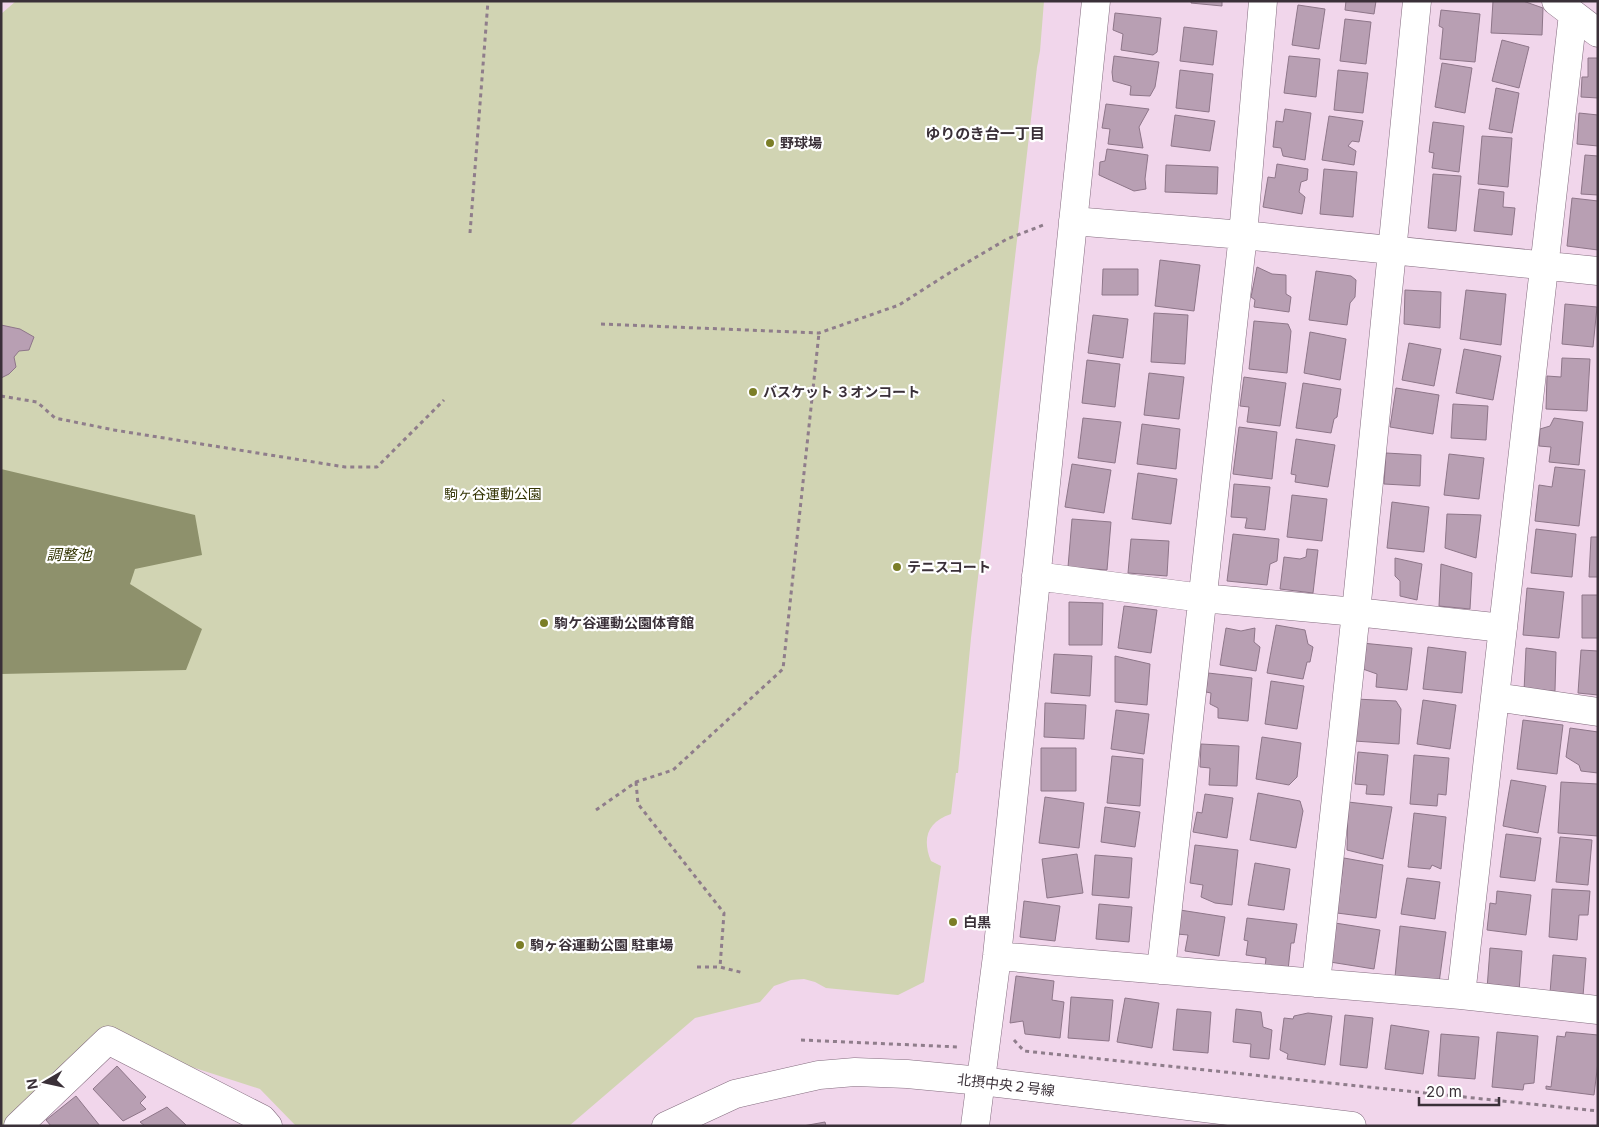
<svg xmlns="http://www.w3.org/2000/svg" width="1599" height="1127" viewBox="0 0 1599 1127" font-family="Inter,'Noto Sans JP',sans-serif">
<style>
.green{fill:#d1d4b3}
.water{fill:#8e916c}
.building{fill:#b89fb3;stroke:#8e7689}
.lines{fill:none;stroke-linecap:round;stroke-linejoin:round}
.street-casing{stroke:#846c7f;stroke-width:29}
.secondary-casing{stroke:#846c7f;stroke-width:29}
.path{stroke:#8f7d8b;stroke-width:3;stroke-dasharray:4 4;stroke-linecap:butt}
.street{stroke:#fff;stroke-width:28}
.secondary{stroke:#fff;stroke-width:28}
.poi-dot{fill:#7b7e27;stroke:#fff;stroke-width:2}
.labels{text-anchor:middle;stroke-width:4.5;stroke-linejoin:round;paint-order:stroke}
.poi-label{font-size:14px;font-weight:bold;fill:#3a3038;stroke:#fff;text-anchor:start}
.park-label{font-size:14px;fill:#343504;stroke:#fff}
.street-label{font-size:14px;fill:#3a3038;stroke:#fff}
.neighbourhood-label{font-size:15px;font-weight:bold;fill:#3a3038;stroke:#fff}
.water-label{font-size:15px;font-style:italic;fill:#363807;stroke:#fff}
</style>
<rect width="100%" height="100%" fill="#f1d6eb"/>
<path class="green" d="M16,1h1028l-4,50 -3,16 -66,571 -13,135h-2l-5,41c-24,8 -29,25 -20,47l10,5 -17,116 -26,13 -72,-7 -11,-6 -11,-3 -13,1 -17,6 -14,16 -65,16 -126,108h-273l-36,-37 -152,-49 -90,86h-17v-1112z"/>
<path class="water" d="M1,469l194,46 7,40 -67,14 -5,15 72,45 -16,41 -185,4z"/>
<path class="building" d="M1191,1h31v5l-31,-3z
M1346,1h30l-2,13 -29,-4z
M1493,1h30l20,7 -1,27 -51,-2z
M1298,5l27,4 -6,40 -27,-4z
M1441,10l39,4 -5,48 -35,-3 3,-31 -4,-2z
M1115,13l46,5 -4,34 -4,3 -32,-5 2,-16 -10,-4z
M1345,19l26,3 -5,42 -26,-3z
M1184,27l33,4 -4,34 -33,-4z
M1502,40l27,7 -10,41 -27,-7z
M1114,56l45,6 -4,25 -5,9 -20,-1 1,-9 -18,-5 -1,-9z
M1289,56l31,3 -4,38 -32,-4z
M1588,58h10v40l-17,-1 1,-20h6z
M1442,63l30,5 -7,45 -30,-6z
M1180,70l33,4 -4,38 -33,-4z
M1338,70l30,3 -5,40 -29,-3z
M1496,88l23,5 -7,40 -23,-4z
M1106,104l43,5 -10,18 4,21 -35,-4 2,-15 -8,-1z
M1285,109l26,4 -6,47 -22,-4 -2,-8 -8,-1 3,-26 7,1z
M1579,113l19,2v31l-21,-2z
M1175,115l40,6 -5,30 -39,-5z
M1329,116l34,5 -4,21 -7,-1 -4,5 8,5 -2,14 -32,-5z
M1433,122l31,4 -5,46 -27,-4 2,-15 -5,-1z
M1482,136l30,2 -4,49 -30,-3z
M1107,149l41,6 -3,24 1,10 -12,2 -35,-16 1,-13 5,-1z
M1585,155l13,1v39l-17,-1z
M1277,164l31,5 -1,11 -6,2 -2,10 6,5 -3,17 -39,-7 5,-30 7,1z
M1166,165l52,2 -1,27 -52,-2z
M1324,169l33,3 -4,45 -33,-3z
M1433,174l28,2 -5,55 -28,-3z
M1479,189l25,3 -1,15 12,1 -3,27 -38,-4z
M1572,198l26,3v49l-31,-4z
M1160,260l40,5 -6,46 -39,-5z
M1257,267l15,7 14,1v19l5,3 -2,15 -35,-5 1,-7 -4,-3z
M1103,269h35v26h-36z
M1316,271l35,5 5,4 -1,17 -5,6 -3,22 -38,-5z
M1405,290l36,2 -1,36 -36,-4z
M1466,290l40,4 -5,51 -41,-6z
M1565,304l32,3 -4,40 -31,-3z
M1154,313l34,2 -3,49 -34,-2z
M1093,315l35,4 -5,39 -35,-5z
M1254,321l34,3 3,7 -4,42 -38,-4z
M1,325l19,4 14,8 -5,13 -10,1 -5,6 2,10 -7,7 -8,4z
M1310,332l36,7 -6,41 -36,-7z
M1409,343l32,6 -7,37 -32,-6z
M1464,349l37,7 -8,44 -37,-7z
M1562,358l28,1 -3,52 -41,-2 1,-33 14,1z
M1087,360l33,4 -5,43 -33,-4z
M1149,373l35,4 -5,42 -35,-4z
M1244,377l42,6 -6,43 -33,-4 2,-15 -9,-1z
M1303,383l38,6 -4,28 -3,2 -3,14 -35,-5z
M1396,388l43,7 -6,39 -43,-7z
M1453,404l35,2 -2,34 -35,-2z
M1083,418l38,4 -6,41 -37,-5z
M1554,418l29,4 -4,43 -30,-3 2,-15 -12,-1 1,-17 10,-3z
M1142,424l38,5 -4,40 -39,-5z
M1239,427l38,5 -5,47 -39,-5z
M1296,439l39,6 -7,42 -33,-5 1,-7 -5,-1z
M1386,453l35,2 -1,31 -36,-2z
M1449,454l35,4 -5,41 -35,-4z
M1072,464l39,6 -7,43 -39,-6z
M1555,467l30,3 -6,56 -44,-5 4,-36 13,2z
M1138,473l39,6 -6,45 -39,-5z
M1234,484l36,3 -5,43 -20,-2 2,-10 -16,-1z
M1292,495l35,4 -5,42 -35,-4z
M1392,502l37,5 -5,45 -37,-4z
M1447,514l34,1 -5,43 -31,-10z
M1072,519l39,3 -4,48 -39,-3z
M1536,529l40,5 -4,43 -41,-4z
M1233,534l46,5 -2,22 -7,3 -3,21 -40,-4z
M1591,537h7v40h-9z
M1131,539l38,2 -2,35 -39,-3z
M1307,549l11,1 -5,43 -33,-4 4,-32 16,2 6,-2z
M1395,558l27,6 -5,36 -17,-4v-15l-5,-5z
M1441,564l31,9 -2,36 -31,-3z
M1527,588l37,4 -5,46 -36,-3z
M1582,595h16v43h-16z
M1069,602l34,1 -1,42h-33z
M1124,606l33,4 -6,43 -33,-5z
M1276,625l29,5 3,14 5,3 -3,15h-3l-4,17 -36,-6z
M1226,628l15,3 14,-3 -1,14 6,5 -4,24 -36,-6z
M1362,643l50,5 -5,42 -31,-3 1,-13 -17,-6z
M1428,647l38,5 -4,41 -39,-4z
M1526,648l30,4 -1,39h-31z
M1581,650l17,1v44l-20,-2z
M1054,654l38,2 -2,40 -39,-3z
M1115,656l35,8 -3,41 -32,-3z
M1208,673l44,5 -4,43 -30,-3v-10l-8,-4 1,-11 -5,-1z
M1271,681l33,5 -7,43 -32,-5z
M1356,699l40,2 5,8 -2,35 -45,-3z
M1423,700l33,5 -6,44 -33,-5z
M1045,703l41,2 -2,34 -40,-2z
M1116,710l33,4 -5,40 -33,-5z
M1523,720l40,5 -6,49 -40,-5z
M1570,728l28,4v41l-17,-2 -2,-6 -13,-8z
M1262,737l39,6 -4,34 -8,8 -33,-6z
M1201,744l38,2 -2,40 -28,-1 1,-17 -10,-1z
M1041,748h35v43h-35z
M1358,752l30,3 -4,40 -18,-1 1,-9 -12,-1z
M1414,755l35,3 -3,37 -8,-1 -1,12 -27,-2z
M1112,756l31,3 -3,47 -33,-3z
M1511,780l35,6 -8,47 -35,-7z
M1561,782l37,2v52l-40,-3z
M1258,793l42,8 3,10 -7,37 -46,-8z
M1205,794l28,4 -6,40 -34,-6 4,-20 5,1z
M1045,797l39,6 -5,45 -40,-5z
M1348,802l44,5 -9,52 -36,-9z
M1105,807l35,5 -5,35 -34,-5z
M1414,813l32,4 -5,52 -9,-4 -2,4 -22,-2z
M1506,834l35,4 -6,43 -35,-4z
M1560,837l32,3 -4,45 -32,-3z
M1195,845l43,5 -6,55 -17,-2 -14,-6 2,-12 -13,-2z
M1077,854l6,39 -36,5 -5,-39z
M1095,855l37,3 -3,40 -37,-3z
M1344,858l39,7 -7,53 -39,-5z
M1255,863l35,6 -6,41 -36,-5z
M1407,878l33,4 -5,37 -34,-5z
M1552,889l38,2 -2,24h-9l-2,25 -28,-3z
M1497,891l34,4 -5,40 -39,-5 3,-27 6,1z
M1024,901l36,5 -5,35 -35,-4z
M1099,904l33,3 -3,35 -33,-3z
M1180,910l45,7 -6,39 -34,-5 3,-16 -11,-1z
M1247,918l50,6 -3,19h-3l-3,27 -23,-3 1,-9 -20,-3 2,-14 -4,-1z
M1335,923l45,7 -6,39 -44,-7z
M1400,926l46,6 -7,51 -44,-6z
M1490,948l32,3 -3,40 -32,-2z
M1553,955l33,3 -3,38 -33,-3z
M1016,976l38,5 -2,19 12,2 -4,36 -35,-4 -2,-13 -13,2z
M1071,997l42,3 -4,41 -41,-3z
M1125,998l34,5 -7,45 -35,-6z
M1177,1009l34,3 -3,41 -35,-3z
M1236,1009l25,3 2,15 9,3 -3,29 -19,-2 1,-13 -18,-2z
M1308,1013l24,3 -7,49 -38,-6 1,-5 -8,-4 4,-32 9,1 1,-3z
M1345,1015l28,3 -6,50 -27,-3z
M1391,1025l38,6 -6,43 -38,-5z
M1497,1032l41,4 -4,47 -10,1 -1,6 -31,-3z
M1566,1032l32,3v27l-4,33 -48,-6v-3l5,1 6,-51 8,1z
M1441,1034l38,3 -4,42 -37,-3z
M117,1066l29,31 -6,6 6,6 -23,12 -30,-32z
M76,1096l24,30h-49l-5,-6z
M167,1107l20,19h-42l-5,-4z
M825,1122l1,4h-23z"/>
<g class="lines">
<defs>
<path id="street" d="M1556,1l42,32
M1073,221l170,14 355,36
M1036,576l166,22 154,14 147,16
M1495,697l103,15
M997,956l464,39 137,15
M1161,970l82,-735 20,-234
M1316,983l40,-371 61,-611
M1461,995l112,-981
M18,1126l90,-86 154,79 6,7
M975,1126l22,-170 99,-955"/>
<path id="secondary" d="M666,1126l69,-32 84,-19 36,-3 52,2 74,7 371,45"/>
</defs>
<use href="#street" class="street-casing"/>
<use href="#secondary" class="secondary-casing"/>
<path class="path" d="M470,233l18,-232
M601,324l218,9 80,-28 47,-30 61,-36 39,-15
M1,396l36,6 18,16 59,12 231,37h32l67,-67
M636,782l2,22 86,109 -4,54
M596,810l40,-28 37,-12 110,-101 36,-336
M697,967h23l24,6
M801,1040l158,7
M1014,1040l10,11 574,60"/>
<use href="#street" class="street"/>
<use href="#secondary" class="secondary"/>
</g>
<g class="poi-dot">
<circle cx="770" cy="143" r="5"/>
<circle cx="753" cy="392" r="5"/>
<circle cx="897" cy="567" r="5"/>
<circle cx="544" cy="623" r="5"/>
<circle cx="953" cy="922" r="5"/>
<circle cx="520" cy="945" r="5"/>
</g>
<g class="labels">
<g class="poi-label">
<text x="780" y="148">野球場</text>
<text x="763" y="397">バスケット ３オンコート</text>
<text x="907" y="572">テニスコート</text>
<text x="554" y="628">駒ケ谷運動公園体育館</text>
<text x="963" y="927">白黒</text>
<text x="530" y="950">駒ヶ谷運動公園 駐車場</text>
</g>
<g class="park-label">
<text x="493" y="499">駒ヶ谷運動公園</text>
</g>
<g class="street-label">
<text transform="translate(1006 1085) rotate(7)" y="5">北摂中央２号線</text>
</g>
<g class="neighbourhood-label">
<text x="985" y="139">ゆりのき台一丁目</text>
</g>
<g class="water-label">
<text x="69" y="560">調整池</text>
</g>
</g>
<rect width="1599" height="1127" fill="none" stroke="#3a3038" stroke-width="5"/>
<g transform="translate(45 1082) rotate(261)" stroke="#ffffff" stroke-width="4" paint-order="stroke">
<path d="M0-4L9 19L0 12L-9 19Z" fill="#3a3038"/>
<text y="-8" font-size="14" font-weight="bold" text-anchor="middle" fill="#3a3038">N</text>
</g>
<path d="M1419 1097v8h80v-8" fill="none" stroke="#3a3038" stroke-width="2.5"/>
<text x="1426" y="1097" font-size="15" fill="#3a3038" stroke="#ffffff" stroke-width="4" paint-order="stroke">20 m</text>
</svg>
